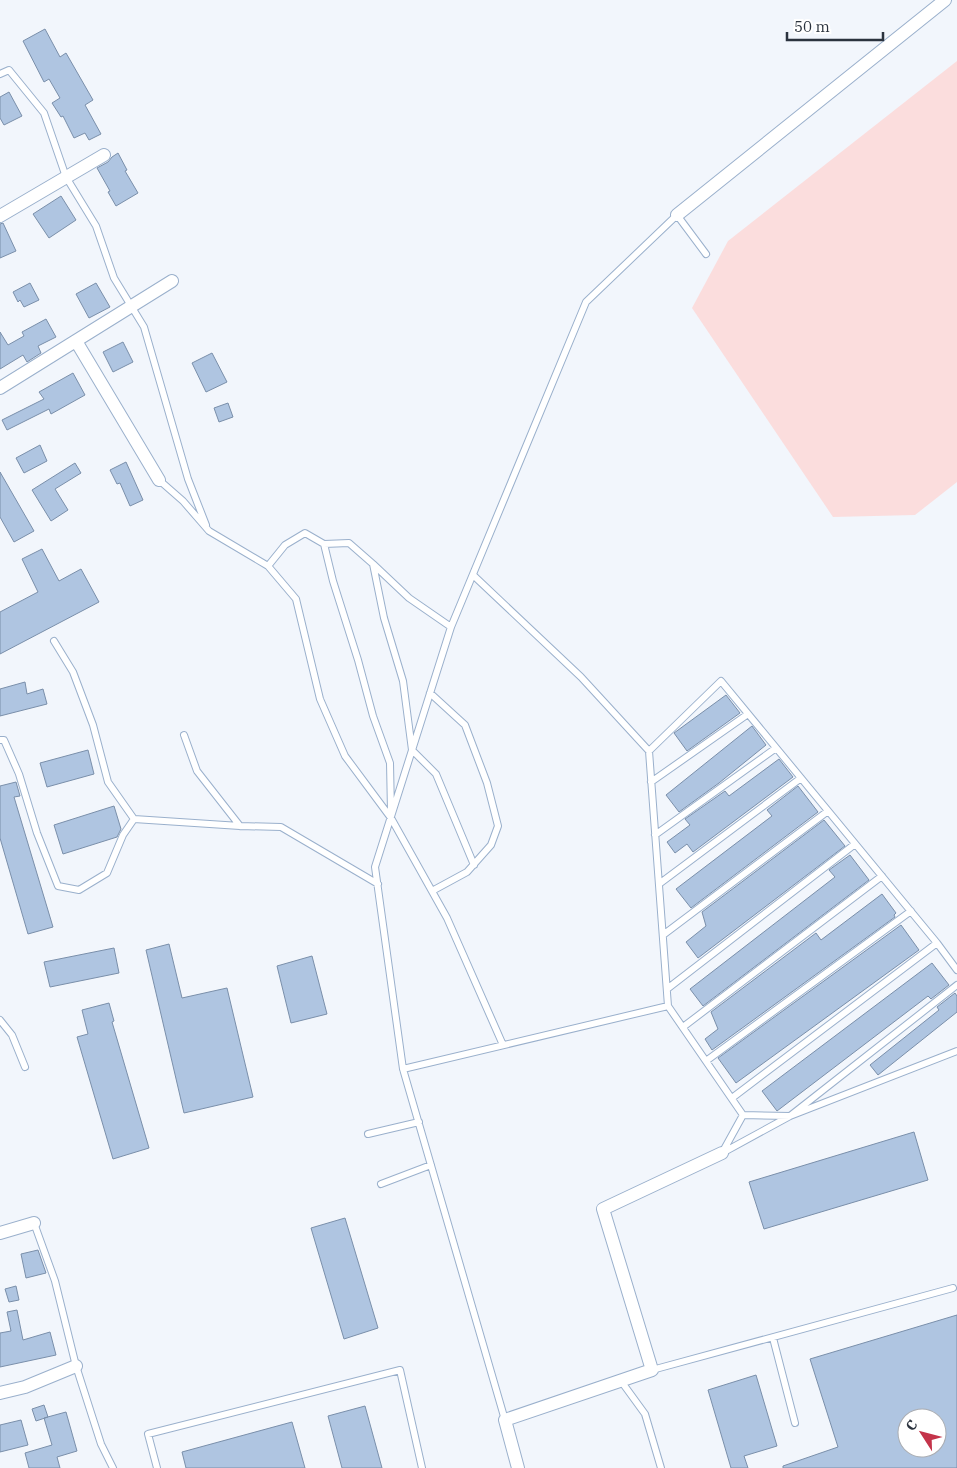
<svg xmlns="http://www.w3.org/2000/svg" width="957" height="1468" viewBox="0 0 957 1468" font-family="'IBM Plex Serif',serif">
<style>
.green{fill:#fbdddd}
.building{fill:#afc5e1;stroke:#7a8faa;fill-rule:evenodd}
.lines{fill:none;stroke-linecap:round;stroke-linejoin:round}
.lane-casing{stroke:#9ab0cc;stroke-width:8}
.street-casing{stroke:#9ab0cc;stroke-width:14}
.lane{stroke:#fff;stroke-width:6}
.street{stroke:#fff;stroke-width:12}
</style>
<rect width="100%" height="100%" fill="#f2f6fc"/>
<path class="green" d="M957,61v421l-42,33 -82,2 -141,-209 36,-67z"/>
<path class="building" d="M45,29l15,28 6,-4 27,47 -8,5 16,29 -12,6 -4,-7 -11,5 -11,-22 -2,1 -9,-14 8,-5 -11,-19 -5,3 -21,-41z
M9,92l13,24 -18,9 -4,-7v-21z
M118,153l9,17 -2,1 13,22 -22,13 -8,-14 2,-1 -13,-23 11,-6 4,-5z
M61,196l15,24 -27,18 -16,-24z
M3,223l13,28 -16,7v-34z
M30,283l9,17 -15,7 -4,-7 -2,2 -5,-10z
M96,283l14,24 -21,11 -13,-24z
M46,319l10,18 -18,9 3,7 -14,9 -4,-7 -23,14v-37l8,13 16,-9 -2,-4z
M123,342l10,20 -20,10 -10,-20z
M212,353l15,29 -21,10 -14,-29z
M73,373l12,22 -34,19 -2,-5 -42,21 -5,-10 42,-21 -5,-7z
M228,403l5,14 -14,5 -5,-14z
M40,445l7,16 -23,12 -8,-15z
M126,462l17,38 -13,6 -10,-23 -3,1 -7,-14z
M75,463l6,10 -26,16 13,21 -17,11 -19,-31z
M0,472l34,59 -20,11 -14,-25z
M42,549l17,32 22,-12 18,33 -99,52v-42l38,-20 -16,-33z
M25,682l2,12 16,-5 4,15 -47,12v-27z
M726,695l14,18 -53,38 -13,-18z
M752,726l14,19 -47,38 -40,29 -13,-17z
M88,750l6,24 -47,13 -7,-24z
M779,759l14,18 -100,75 -6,-8 -12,9 -8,-11 23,-17 -5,-6 40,-28 4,5z
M16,782l4,14 -6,1 39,130 -25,7 -28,-96v-52z
M798,786l20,26 -127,96 -15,-19 96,-73 -5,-6z
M114,806l7,23 -4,8 -54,17 -9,-29z
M824,820l21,26 -147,112 -12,-16 20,-16 -4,-14z
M850,855l19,25 -166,126 -13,-17 145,-112 -6,-7z
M882,894l14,19 -2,2 1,2 -183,133 -7,-11 13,-10 -7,-17 105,-79 5,7z
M901,925l18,25 -183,133 -18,-25z
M169,944l13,54 45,-10 26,109 -69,16 -38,-163z
M114,948l5,25 -69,14 -6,-25z
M312,956l15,58 -36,9 -14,-57z
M932,963l17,22 -18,14 -3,-3 -151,115 -15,-20z
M955,993l2,3v16l-79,63 -8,-10 69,-55 -2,-3z
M109,1003l5,18 -2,1 37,126 -36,11 -36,-122 11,-3 -6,-24z
M914,1132l14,48 -164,49 -15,-47z
M345,1218l33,110 -34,11 -33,-111z
M38,1250l8,23 -20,5 -5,-24z
M16,1286l3,14 -10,2 -4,-13z
M17,1310l6,30 27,-8 6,23 -56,12v-34l11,-2 -4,-19z
M957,1315v153h-174v-2l55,-19 -28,-88zM907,1418h30v30h-30z
M756,1375l21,71 -33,10 4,12h-17l-23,-78z
M44,1405l4,12 -12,4 -4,-12z
M365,1406l17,62h-40l-14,-52z
M66,1412l11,39 -20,6 3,11h-31l-4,-15 27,-8 -8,-27z
M21,1420l7,25 -28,7v-27z
M292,1422l13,46h-119l-4,-16z"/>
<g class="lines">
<defs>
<path id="lane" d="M0,74l9,-4 35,43 22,64 30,49 18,52 30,49 44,152 18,46
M159,480l24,21 26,30 59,35 28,33 24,100 25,57 46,62 56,100 56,127
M324,544l25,-1 24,21 11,54 19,63 9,69 24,24 38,91
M373,564l36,34 42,29
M268,566l17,-21 20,-12 19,11 9,37 25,79 15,56 17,47 1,49
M473,575l108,102 68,74
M54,641l19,31 20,53 15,57 26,37
M430,693l35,32 22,58 11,43 -7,19 -24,27 -35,19
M184,735l13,36 43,55
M0,740h4l15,34 18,59 21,53 21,4 28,-17 16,-38 11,-16 106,7 41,1 97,57
M651,782l97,-68
M655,835l121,-87
M659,884l142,-106
M663,935l165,-124
M667,989l188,-145
M668,1006l-19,-255 72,-70 216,262 20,27
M0,1020l12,15 13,32
M683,1027l199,-151
M706,1061l205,-150
M403,1069l265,-63 75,109 -21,38
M732,1098l205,-155
M743,1115l47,1 167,-131
M368,1134l51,-12
M724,1152l66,-36 167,-65
M381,1184l50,-19
M34,1223l21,58 21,85 25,78 12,24
M773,1338l22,85
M652,1370l301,-82
M621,1381l24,33 16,54
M505,1420l-102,-351 -28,-202 76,-240 135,-325 91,-87 29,39
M157,1468l-9,-34 252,-64 22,98"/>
<path id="street" d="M677,215l268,-215
M0,216l104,-61
M76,341l83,139
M0,388l172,-107
M0,1233l34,-10
M0,1393l25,-6 51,-21
M518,1468l-13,-48 147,-50 -49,-161 119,-56"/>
</defs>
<use href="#lane" class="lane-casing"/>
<use href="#street" class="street-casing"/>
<use href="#lane" class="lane"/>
<use href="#street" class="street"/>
</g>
<g transform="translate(922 1433) rotate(306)"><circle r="24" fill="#ffffff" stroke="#aaadb2"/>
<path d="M0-4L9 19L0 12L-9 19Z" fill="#c4344a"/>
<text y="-8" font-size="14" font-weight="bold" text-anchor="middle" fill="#2b333e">С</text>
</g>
<path d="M787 32v8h96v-8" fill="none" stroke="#2b333e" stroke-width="2.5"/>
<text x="794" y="32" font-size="15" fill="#2b333e" stroke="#ffffff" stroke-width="4" paint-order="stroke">50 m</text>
</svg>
